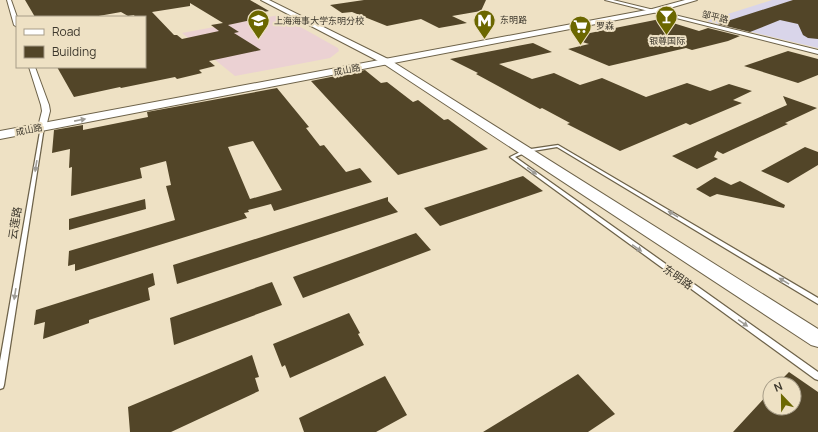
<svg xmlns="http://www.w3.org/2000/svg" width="818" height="432" viewBox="0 0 818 432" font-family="Manrope,'Noto Sans SC',sans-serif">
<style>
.industrial{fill:#d9d5ea}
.education{fill:#ebd1d3}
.building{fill:#524528;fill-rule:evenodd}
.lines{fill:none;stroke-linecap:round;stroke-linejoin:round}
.service-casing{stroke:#6d6249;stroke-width:2.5}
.minor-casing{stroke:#6d6249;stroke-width:2}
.secondary-casing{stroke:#6d6249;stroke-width:2}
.primary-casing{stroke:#6d6249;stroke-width:2}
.service{fill:#fff;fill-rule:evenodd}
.minor{fill:#fff;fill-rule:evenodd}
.secondary{fill:#fff;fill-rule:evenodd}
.primary{fill:#fff;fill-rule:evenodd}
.oneway{fill:#9e9c96}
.labels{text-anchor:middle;stroke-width:4;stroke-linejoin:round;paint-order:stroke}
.far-street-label{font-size:9px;fill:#3d382d;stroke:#eee1c4}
.far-poi-label{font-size:9px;fill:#3d382d;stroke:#eee1c4;text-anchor:start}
.street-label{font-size:11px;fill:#3d382d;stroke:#eee1c4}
</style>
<rect width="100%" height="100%" fill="#eee1c4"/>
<path class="industrial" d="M772,0h46v48l-112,-27z"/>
<path class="education" d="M279,15l59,33 1,3 -9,7 -95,18 -53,-43z"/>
<path class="building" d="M25,0h225l19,11 -16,3 8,4 -33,7 11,7 -5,1 27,17 -52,11 6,5 -16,4 3,3 -25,6 -2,-2 -54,11 -1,-1 -46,10 -17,-30h88v-50h-10l-1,-2 -6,1 -7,-4 -28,5h-58zM190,3l33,20 -12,2 8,6 -37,8 -5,-4h-3l-22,-23 38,-6z
M364,0h122l-5,11 -29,5 15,7 -28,5 -18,-9 -34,7 -35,-14 -10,1 -12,-8z
M793,0h25v39l-10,-1 -5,-3 -5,-11 -18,-4 -30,12 -32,-8z
M660,19l39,12 9,-3 32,8 -12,5 -36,9 -6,-2 -77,18 -41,-17 21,-5 -10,-3 5,-1 -9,-4z
M533,43l19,9 -53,12 33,15 22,-6 26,12 22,-7 44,19 41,-14 23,8 19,-7 23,7 -19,9 9,3 -52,22 -4,-2 -66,28 -53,-27 3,-1 -28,-15 -2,1 -64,-35 2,-1 -28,-14z
M788,51l30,8v16l-20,8 -54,-17z
M365,70l16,13 6,-1 26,20 5,-2 26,20 4,-1 40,30 -90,26 -87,-94z
M277,88l32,39 -3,1 14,18 4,-1 22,27 14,-4 12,14 -98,29 -3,-7 -23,6 1,2 -5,1 3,5 -172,53v-7l-7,2 1,-15 106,-31 -9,-34 5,-1 -5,-24 -26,7 2,10 -71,18 1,-29 -3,1 1,-19 -18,4 2,-23 29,-5v5l65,-13 -1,-5zM253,141l29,49 -32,9 -22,-52z
M783,96l34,12 -32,15 3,1 -65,30 -6,-3 -3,6 4,2 -21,10 -25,-13 115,-51z
M805,147l13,5v13l-30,18 -27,-12z
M523,176l20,15 -103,35 -16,-18z
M715,177l16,8 9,-4 45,24 -1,3 -67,-14 -7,3 -14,-8z
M388,197v4l10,11 -221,72 -4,-19z
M145,199l1,10 -77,21v-11z
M416,233l15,17 -128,48 -10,-21z
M153,273l2,12 -7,3 2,12 -61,20v3l-46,16 2,-17 -11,3 2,-15z
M272,282l10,23 -108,40 -4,-27z
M349,313l11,20 -2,1 6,11 -74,33 -5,-13 -3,2 -9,-23z
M252,355l7,22 -4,1 4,13 -88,41h-41l-2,-25z
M789,372l29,20v40h-85l37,-40v16h24v-24h-17z
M578,374l37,40 -27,18h-105z
M385,376l22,39 -31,17h-72l-5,-14z"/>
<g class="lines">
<defs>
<path id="service" d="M41,126h1l2,1 -40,258 -1,3 -3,1v-28z
M558,145l260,153v6l-261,-157 -30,5 -12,5 303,215v8l-3,-1 -305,-222 14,-7z"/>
<path id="minor" d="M7,0h4l6,17v10l-3,-2z
M605,0h8l205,50v4z
M29,67h6l14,38 1,6 -4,16 -4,3 -4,-3 4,-16 -1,-6z"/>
<path id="secondary" d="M261,0h8l121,60 428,269v18l-7,-2 -427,-281z"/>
<path id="primary" d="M685,0h12l-44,13 -653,126v-8l652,-122z"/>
</defs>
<use href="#service" class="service-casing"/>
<use href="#minor" class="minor-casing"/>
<use href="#secondary" class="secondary-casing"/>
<use href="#primary" class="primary-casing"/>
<use href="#service" class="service"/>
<use href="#minor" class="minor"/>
<use href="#secondary" class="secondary"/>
<use href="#primary" class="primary"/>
</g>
<defs><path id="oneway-solid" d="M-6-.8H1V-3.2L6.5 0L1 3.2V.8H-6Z"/></defs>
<g class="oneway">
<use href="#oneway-solid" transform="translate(80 120) rotate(-11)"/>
<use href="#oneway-solid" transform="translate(36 166) rotate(99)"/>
<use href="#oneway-solid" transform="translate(532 171) rotate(36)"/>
<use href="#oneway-solid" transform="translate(673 214) rotate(-149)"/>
<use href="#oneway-solid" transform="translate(637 248) rotate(35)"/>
<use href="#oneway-solid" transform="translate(784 281) rotate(-149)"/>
<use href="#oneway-solid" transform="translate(15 294) rotate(99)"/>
<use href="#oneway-solid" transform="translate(743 323) rotate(35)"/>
</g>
<defs>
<symbol id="bar-pin" viewBox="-11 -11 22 30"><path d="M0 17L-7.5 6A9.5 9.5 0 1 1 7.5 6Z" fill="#6b6700" stroke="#eee1c4"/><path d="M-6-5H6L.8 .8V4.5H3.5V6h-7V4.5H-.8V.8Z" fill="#fff"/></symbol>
<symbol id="metro-pin" viewBox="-11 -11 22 30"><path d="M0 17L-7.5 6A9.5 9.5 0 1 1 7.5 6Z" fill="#6b6700" stroke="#eee1c4"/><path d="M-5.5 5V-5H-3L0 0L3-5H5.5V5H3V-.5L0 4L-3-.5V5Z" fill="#fff"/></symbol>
<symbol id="university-pin" viewBox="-11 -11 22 30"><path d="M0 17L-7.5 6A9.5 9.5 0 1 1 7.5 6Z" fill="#6b6700" stroke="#eee1c4"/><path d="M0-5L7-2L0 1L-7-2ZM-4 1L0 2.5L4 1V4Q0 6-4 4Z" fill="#fff"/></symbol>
<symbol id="supermarket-pin" viewBox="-11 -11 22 30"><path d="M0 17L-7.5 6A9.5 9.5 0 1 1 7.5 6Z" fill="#6b6700" stroke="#eee1c4"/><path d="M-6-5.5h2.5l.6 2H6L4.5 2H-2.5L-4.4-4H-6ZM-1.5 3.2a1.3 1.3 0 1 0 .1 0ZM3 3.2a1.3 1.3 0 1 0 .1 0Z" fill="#fff"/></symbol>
</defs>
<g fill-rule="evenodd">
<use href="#bar-pin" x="654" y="4" width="25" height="34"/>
<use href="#metro-pin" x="472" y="8" width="25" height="34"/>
<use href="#university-pin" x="246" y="8" width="25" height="34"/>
<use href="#supermarket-pin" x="568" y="14" width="25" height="34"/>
</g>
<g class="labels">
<g class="far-street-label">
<text transform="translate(715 17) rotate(14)" y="3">邹平路</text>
<text transform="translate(347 70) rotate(-11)" y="3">成山路</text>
<text transform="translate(29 130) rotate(-11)" y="3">成山路</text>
</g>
<g class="far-poi-label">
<text x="500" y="23">东明路</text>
<text x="274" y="24">上海海事大学东明分校</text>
<text x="596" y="29">罗森</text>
<text x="667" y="44" text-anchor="middle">银尊国际</text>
</g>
<g class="street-label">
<text transform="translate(15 223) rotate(-81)" y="4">云莲路</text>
<text transform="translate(678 277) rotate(35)" y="4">东明路</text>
</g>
</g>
<rect x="16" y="16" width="130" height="52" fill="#eee1c4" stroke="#a79d88"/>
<rect x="24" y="29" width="20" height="6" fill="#ffffff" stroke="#a79d88"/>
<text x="52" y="36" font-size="12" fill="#3d382d">Road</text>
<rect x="24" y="46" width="20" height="12" fill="#524528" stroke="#a79d88"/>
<text x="52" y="56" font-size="12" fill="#3d382d">Building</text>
<g transform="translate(782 396) rotate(338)"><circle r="19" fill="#eee1c4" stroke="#a79d88"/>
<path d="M0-3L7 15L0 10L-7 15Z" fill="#6b6700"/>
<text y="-6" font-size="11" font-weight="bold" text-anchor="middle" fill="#3d382d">N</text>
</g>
</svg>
